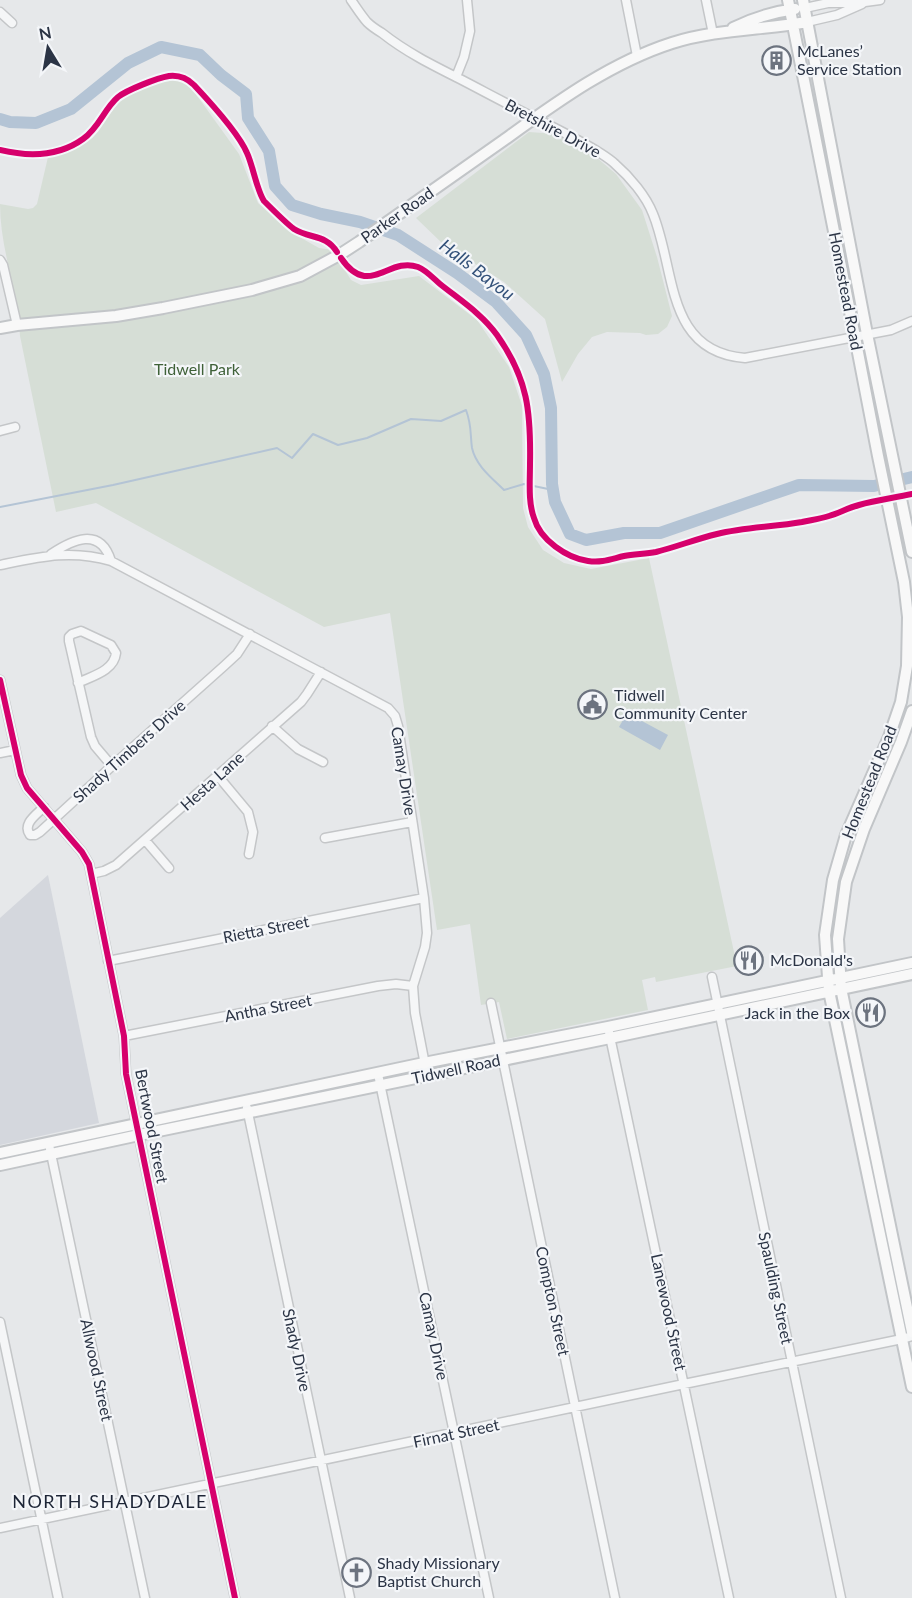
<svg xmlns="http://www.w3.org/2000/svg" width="912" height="1598" viewBox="0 0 912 1598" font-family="Lato,sans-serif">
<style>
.built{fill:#d4d7dd}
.green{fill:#d6ded6}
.water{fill:#b4c4d5}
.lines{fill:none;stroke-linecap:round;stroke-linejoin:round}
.stream{stroke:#b4c4d5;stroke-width:2}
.river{stroke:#b4c4d5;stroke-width:12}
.minor-casing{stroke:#c4c6c8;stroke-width:11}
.major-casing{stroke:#c2c5c8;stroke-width:14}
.minor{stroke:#f5f6f7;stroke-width:8}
.major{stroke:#f8f8f8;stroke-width:10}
.cycleway-casing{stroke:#f4f6f9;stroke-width:10}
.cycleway{stroke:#d6006c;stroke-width:6}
.labels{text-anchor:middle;stroke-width:4.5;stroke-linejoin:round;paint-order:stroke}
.poi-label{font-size:16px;fill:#2b3445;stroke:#f4f6f9;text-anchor:start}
.street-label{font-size:16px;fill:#2b3445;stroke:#f4f6f9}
.park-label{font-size:16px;fill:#3f6138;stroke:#f4f6f9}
.water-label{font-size:18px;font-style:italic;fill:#34527a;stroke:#f4f6f9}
.neighbourhood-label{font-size:18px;letter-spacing:1.5px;fill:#1d2536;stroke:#f4f6f9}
</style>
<rect width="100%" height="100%" fill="#e6e8ea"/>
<path class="built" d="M48,875l51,248 -99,22v-227z"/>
<path class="green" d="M167,80h14l9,6 49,68 19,49 38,32 23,13 14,2 20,-11 9,9 -22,14 11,18 10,5 58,-9 58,44 32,47 13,39 1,102 5,19 15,23 21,13 27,6 58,-11 88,408 -81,16 -1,-5 -13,3 6,30 -141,29 -8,-37 -18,3 -11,-81 -33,6 -47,-317 -66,14 -228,-124 -40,9 -36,-176c-2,-45 -20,-87 -20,-132l28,5 5,-1 4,-4 11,-47c24,-7 44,-16 58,-37 6,-9 12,-19 21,-25 11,-7 29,-11 40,-15z
M529,132l28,2 33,18 26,22 26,36 15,47 15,59 -5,11 -9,7 -12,1 -6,-2 -33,-1 -15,5 -14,17 -16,28 -17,-63 -41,-37 -61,-38 -27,-26z"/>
<path class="water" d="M627,713l41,22 -8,15 -41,-23z"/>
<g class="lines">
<path class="stream" d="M0,507l113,-22 164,-37 15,10 21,-24 25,11 29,-7 44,-19 30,2 25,-11c6,16 4,24 6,38 4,18 20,30 32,42l20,-6 29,6"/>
<path class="river" d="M0,119l10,3 26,1 35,-14 57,-46 33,-16 39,8 21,20 25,19 2,24 21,33 6,35 17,19 29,9 39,8 38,13 59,38 39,29 30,33 18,39 7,34 1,76 3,18 15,32 16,6 38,-7h36l139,-48 75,1 38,-9"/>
<defs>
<path id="minor" d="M351,0c5,7 10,15 16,22 4,4 10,8 15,11 24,19 50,32 78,46 25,13 51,27 77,40 20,10 40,20 60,32 6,4 13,8 18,13 15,13 31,32 38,50 23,56 12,138 92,144l146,-28 21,-9
M626,0l11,56
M706,0l7,34
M805,8l23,-5 37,-1 15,-2
M0,12l12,11
M807,22l30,-7 25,-11
M456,77l8,-20 6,-26 -3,-31
M0,260l3,5 14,60
M0,431l15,-4
M51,554c21,-14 49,-28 60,7
M0,565c39,-8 71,-16 111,-4l277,147 7,8 3,10 26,172 3,35 -2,14 -12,39 2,27 12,62
M0,680l21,95 6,13 55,64 7,12 35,172 2,38 109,524
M78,683c14,-7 36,-12 38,-30l-5,-8 -30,-14 -9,3 -3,3v4l22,96 4,9 17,20
M272,726l26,23 25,13
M0,753l15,-3
M218,776l30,36 5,20 -4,22
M44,807c-8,8 -22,17 -14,28h5l5,-3 72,-66 112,-100 13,-12 13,-20
M325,838l87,-16
M145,840l24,28
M91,874l13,-3 12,-6 185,-163 6,-8 14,-22
M108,961l316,-63
M712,977l129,621
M491,1003l124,595
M609,1032l120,566
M124,1036l254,-50 18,-2 17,2
M378,1074l111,524
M247,1108l103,490
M50,1149l95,449
M0,1322l58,276
M0,1528l684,-144 218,-45 10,-3"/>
<path id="major" d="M788,0l67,337 23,119 26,126 4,35 -1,49 -6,36 -12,35 -43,98 -13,45 -8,55 4,56 83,396
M803,0l64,334 45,218
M733,28c20,-10 40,-16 62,-19
M0,328l17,-3 99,-9 47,-8 89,-18 48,-14 39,-21 20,-13c49,-34 97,-68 145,-102 53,-38 106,-77 168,-97 44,-14 90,-13 135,-21
M912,711l-11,31 -37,87 -18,53 -8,57 3,49 71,344
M0,1153l424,-90 184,-36 304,-64
M0,1165l139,-30 471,-97 302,-64"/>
</defs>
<use href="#minor" class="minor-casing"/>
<use href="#major" class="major-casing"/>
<use href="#minor" class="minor"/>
<use href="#major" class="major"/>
<defs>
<path id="cycleway" d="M0,150c29,7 58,7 83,-11 16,-11 21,-30 35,-42 9,-7 39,-19 51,-21 9,-1 18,2 25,9 15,16 45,49 53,68 6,13 10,38 17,48 6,6 23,23 30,28 16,10 32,5 43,23
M341,258c28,41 47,-2 77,9 8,3 16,12 22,17 20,16 42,30 57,51 31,44 34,77 33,129 0,18 -2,38 4,54 6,22 33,40 54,43 14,2 23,-2 36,-5 10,-2 21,-2 32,-4 20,-5 40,-13 61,-18 28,-7 57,-7 85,-12 9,-2 18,-3 27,-6 10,-3 19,-8 30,-11 17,-5 35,-7 53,-11
M0,680l21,95 6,13 55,64 7,12 35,172 2,38 109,524"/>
</defs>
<use href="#cycleway" class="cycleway-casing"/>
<use href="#cycleway" class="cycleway"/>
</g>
<defs>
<symbol id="building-ring" viewBox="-11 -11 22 22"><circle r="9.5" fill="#f4f6f9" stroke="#6c737f" stroke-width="1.5"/><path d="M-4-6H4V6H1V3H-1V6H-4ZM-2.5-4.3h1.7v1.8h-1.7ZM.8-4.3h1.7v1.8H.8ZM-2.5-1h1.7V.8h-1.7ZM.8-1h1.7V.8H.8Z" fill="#6c737f"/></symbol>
<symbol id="civic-ring" viewBox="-11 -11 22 22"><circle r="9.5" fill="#f4f6f9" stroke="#6c737f" stroke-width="1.5"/><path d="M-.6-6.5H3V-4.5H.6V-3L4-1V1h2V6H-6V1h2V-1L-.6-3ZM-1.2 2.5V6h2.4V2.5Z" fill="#6c737f"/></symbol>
<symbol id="restaurant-ring" viewBox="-11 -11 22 22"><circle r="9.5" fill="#f4f6f9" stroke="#6c737f" stroke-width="1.5"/><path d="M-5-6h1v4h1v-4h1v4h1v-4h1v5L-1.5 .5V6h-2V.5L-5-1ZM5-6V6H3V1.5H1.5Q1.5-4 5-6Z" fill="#6c737f"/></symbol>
<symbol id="church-ring" viewBox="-11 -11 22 22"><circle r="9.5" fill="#f4f6f9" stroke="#6c737f" stroke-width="1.5"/><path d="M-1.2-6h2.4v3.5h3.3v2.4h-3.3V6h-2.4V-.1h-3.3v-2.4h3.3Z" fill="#6c737f"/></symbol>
</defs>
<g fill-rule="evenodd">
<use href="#building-ring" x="760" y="44" width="33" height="33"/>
<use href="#civic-ring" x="576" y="688" width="33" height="33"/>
<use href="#restaurant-ring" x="732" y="944" width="33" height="33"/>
<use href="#restaurant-ring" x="854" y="996" width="33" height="33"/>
<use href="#church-ring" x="340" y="1556" width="33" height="33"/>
</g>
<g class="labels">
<g class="poi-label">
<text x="797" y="57">McLanes’<tspan x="797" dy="18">Service Station</tspan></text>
<text x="614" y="701">Tidwell<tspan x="614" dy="18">Community Center</tspan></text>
<text x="770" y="966">McDonald's</text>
<text x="850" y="1019" text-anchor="end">Jack in the Box</text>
<text x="377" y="1569">Shady Missionary<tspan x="377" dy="18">Baptist Church</tspan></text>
</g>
<g class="street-label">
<text transform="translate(553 128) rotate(28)" y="6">Bretshire Drive</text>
<text transform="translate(397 215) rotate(-35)" y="6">Parker Road</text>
<text transform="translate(846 291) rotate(79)" y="6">Homestead Road</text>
<text transform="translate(129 751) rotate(-42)" y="6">Shady Timbers Drive</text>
<text transform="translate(404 771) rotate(81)" y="6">Camay Drive</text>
<text transform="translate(212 781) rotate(-42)" y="6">Hesta Lane</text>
<text transform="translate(869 782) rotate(-68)" y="6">Homestead Road</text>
<text transform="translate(266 929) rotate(-11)" y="6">Rietta Street</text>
<text transform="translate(268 1008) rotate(-11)" y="6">Antha Street</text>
<text transform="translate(456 1069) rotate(-12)" y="6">Tidwell Road</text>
<text transform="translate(152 1126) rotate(79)" y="6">Bertwood Street</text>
<text transform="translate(776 1288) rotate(78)" y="6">Spaulding Street</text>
<text transform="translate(553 1301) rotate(78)" y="6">Compton Street</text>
<text transform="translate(669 1312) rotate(78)" y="6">Lanewood Street</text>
<text transform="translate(434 1336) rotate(78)" y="6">Camay Drive</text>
<text transform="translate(297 1350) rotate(78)" y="6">Shady Drive</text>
<text transform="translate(97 1370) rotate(78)" y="6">Allwood Street</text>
<text transform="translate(456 1433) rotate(-12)" y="6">Firnat Street</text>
</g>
<g class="park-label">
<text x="197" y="375">Tidwell Park</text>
</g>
<g class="water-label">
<text transform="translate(477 270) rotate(37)" y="6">Halls Bayou</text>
</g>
<g class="neighbourhood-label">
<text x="110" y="1508">NORTH SHADYDALE</text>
</g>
</g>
<g transform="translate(48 48) rotate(349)" stroke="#f4f6f9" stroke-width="4.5" paint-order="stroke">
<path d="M0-4.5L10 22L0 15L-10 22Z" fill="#2b3445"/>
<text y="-9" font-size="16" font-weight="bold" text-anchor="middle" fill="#2b3445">N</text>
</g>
</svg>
